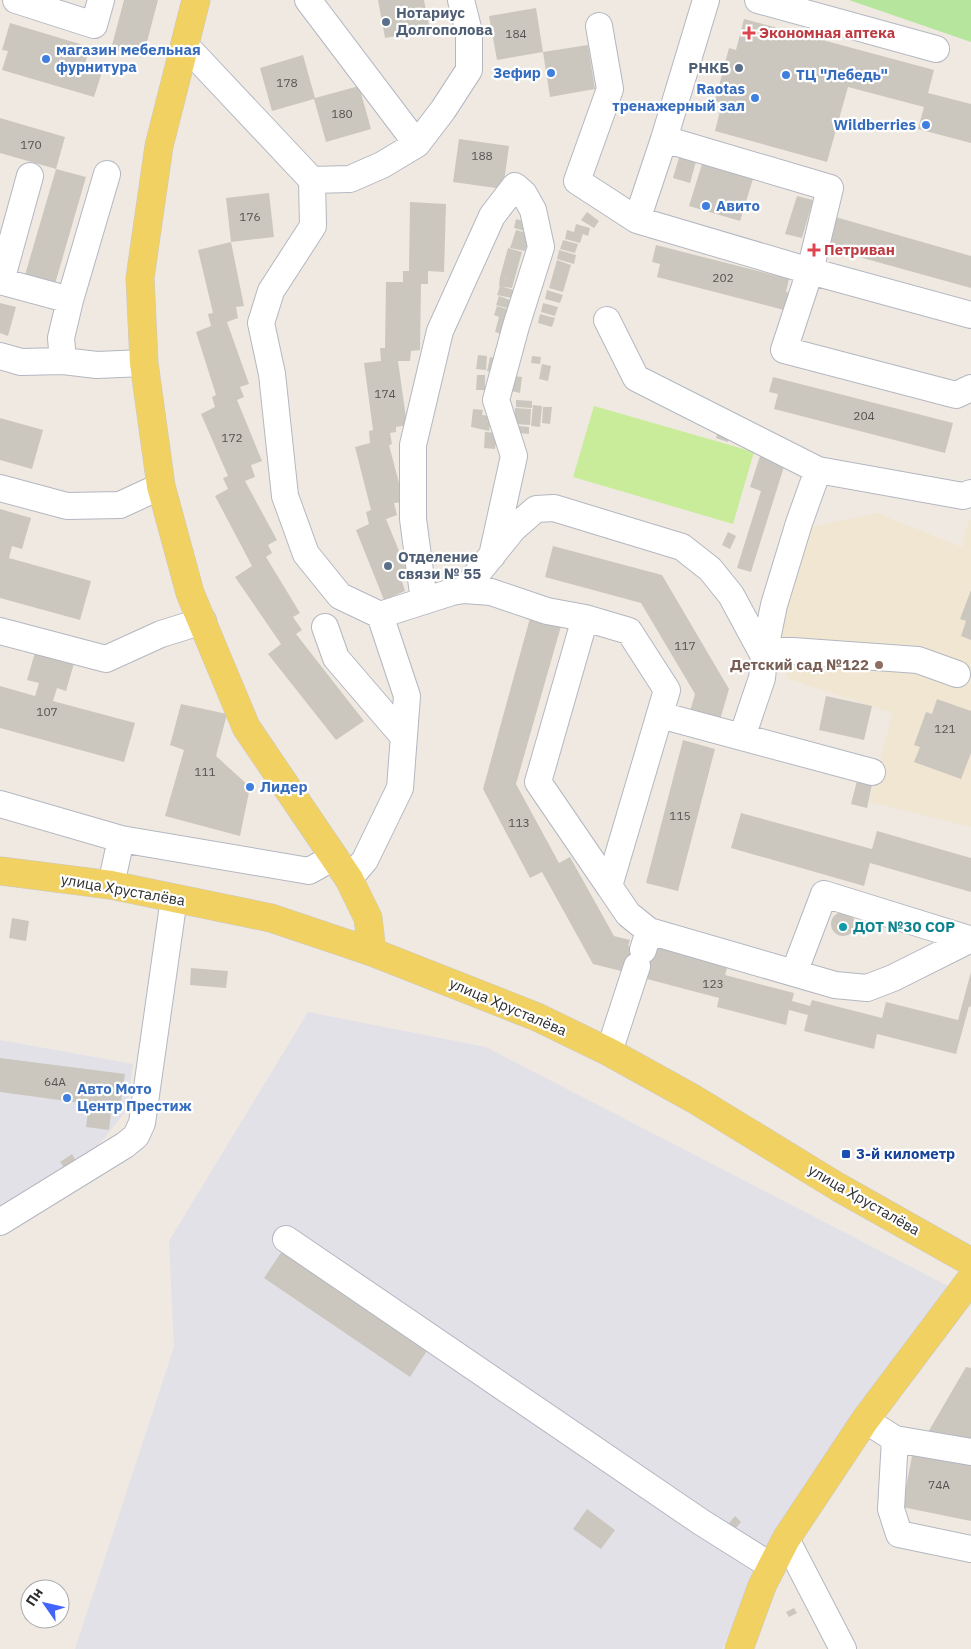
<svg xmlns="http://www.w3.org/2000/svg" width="971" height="1649" viewBox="0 0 971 1649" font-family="'IBM Plex Sans',sans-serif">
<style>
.industrial{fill:#e3e1e8}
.education{fill:#f0e6d1}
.green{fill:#b6e59e}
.pitch{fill:#c9ec9a}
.building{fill:#cbc7bf}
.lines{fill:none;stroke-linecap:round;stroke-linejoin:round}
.minor-casing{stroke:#b4b7c1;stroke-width:28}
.major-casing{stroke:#c9c9c9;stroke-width:29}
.minor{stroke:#fff;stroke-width:26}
.major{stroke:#f2d163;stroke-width:28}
.service-dot{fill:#5c6f8a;stroke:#fff;stroke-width:2}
.health-dot{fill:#e0444e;stroke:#fff;stroke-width:2}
.shop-dot{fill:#3f7fe0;stroke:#fff;stroke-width:2}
.education-dot{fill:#8d6e63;stroke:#fff;stroke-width:2}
.culture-dot{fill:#0f9aa8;stroke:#fff;stroke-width:2}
.transit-dot{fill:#1a4fb4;stroke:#fff;stroke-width:2}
.labels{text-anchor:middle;stroke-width:4.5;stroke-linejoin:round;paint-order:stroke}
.number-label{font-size:12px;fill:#555452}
.service-label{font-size:15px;font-weight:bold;fill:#4e5e75;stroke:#fff;text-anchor:start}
.health-label{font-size:15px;font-weight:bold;fill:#be3a42;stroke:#fff;text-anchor:start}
.shop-label{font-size:15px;font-weight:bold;fill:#366cbe;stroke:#fff;text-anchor:start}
.education-label{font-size:15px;font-weight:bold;fill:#785e54;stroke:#fff;text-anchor:end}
.street-label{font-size:15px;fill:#2e2e2e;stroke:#fff}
.culture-label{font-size:15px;font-weight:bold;fill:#0d838f;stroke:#fff;text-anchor:start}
.transit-label{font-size:15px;font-weight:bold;fill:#164399;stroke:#fff;text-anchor:start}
</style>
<rect width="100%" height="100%" fill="#efe9e1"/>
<path class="industrial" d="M308,1012l178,35 462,239 -187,274 -39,89h-647l99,-302 -5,-106z
M0,1040l133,24 -6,46 -48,59 -79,41z"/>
<path class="education" d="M877,513l85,34 7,-28 2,1v307l-102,-25 24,-89 -107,-35 4,-37 -16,-2 33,-111z"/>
<path class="green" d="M849,0h122v42z"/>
<path class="pitch" d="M594,406l160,46 -21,72 -160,-47z"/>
<path class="building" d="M124,0h34l-15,57 -32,-8z
M378,0h46l6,30 -45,8z
M536,8l7,44 -46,8 -8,-44z
M744,19l190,51 -6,23 43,11v39l-53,-14 6,-22 -76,-20 -21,75 -112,-31 7,-28 -7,-2 14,-53 7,2z
M10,23l80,24 -6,20 18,5 -8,25 -92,-27 6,-19 -6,-1z
M588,45l7,44 -45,8 -7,-45z
M303,55l12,43 44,-12 12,43 -45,13 -12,-43 -42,12 -12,-43z
M0,118l65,19 -9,32 -56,-16z
M459,139l50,7 -6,43 -50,-7z
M680,154l17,4 -7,25 -17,-5z
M702,164l51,15 -13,42 -51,-15z
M56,169l30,8 -31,107 -30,-9z
M269,193l5,44 -43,5 -5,-44z
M797,196l16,4 -11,38 -17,-4z
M410,202l36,2 -2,68 -16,-1v13h-7l-1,66 -9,1 -1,10h-12l9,64 -11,2v5l-6,1 2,11 -3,1 15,57 -10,1 3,12 -11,4 24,59 -8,3 3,10 -21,9 -28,-70 13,-6 -3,-12 5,-2 -16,-63 15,-4 -1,-12 4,-1 -9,-67 17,-2 -1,-13h5l1,-66h17v-11h6z
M587,212l12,9 -5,7 -13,-8z
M832,216l139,40v32l-148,-41z
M516,219l14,4 -2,9 -14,-4z
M576,224l14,4 -2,8 -5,-2 -3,9 -15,-4 2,-9 7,2z
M516,230l15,4 -6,17 -15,-3z
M563,240l15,4 -3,9 -15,-4z
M231,242l13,64 -8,1 2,11 -11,4 22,62 -9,3 4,10 -7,3 25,61 -11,4 4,12 -10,4 32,59 -9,5 4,8 -6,4 34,56 -7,4 9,13 -6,4 68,87 -28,19 -68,-86 13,-10 -46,-67 17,-11 -37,-70 13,-7 -5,-11 5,-2 -27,-62 14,-7 -3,-10 4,-2 -20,-63 15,-6 -3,-12 5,-1 -15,-63z
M656,245l133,34 -3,13 7,2 -5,17 -131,-34 3,-13 -8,-2z
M508,248l14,4 -10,36 -13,-2 1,-9 8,2 -8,-2z
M559,250l17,5 -2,9 -17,-5z
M557,260l14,5 -8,27 -14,-4z
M500,286l14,4 -3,8 -14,-3z
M547,290l16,5 -3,8 -15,-4z
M499,296l17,6 -2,8 -18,-5z
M0,303l16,4 -8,29 -8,-3z
M543,303l15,4 -3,9 -14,-4z
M497,306l13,4 -6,25 -9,-3 4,-15 -5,-2z
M540,314l15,4 -3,9 -14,-4z
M478,355l9,1 -1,14 -10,-1z
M532,356l9,1 -1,7 -9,-1z
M490,357l9,2 -3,14 -9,-2z
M542,364l9,2 -3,15 -9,-2z
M477,375h8v15h-9z
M514,376l8,1 -2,16 -9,-2z
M773,377l180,46 -8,30 -171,-44 4,-15 -9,-2z
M516,400l16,1v7l-16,-1z
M533,405l9,1 -2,21 -9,-1z
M543,407h9l-2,17 -8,-1z
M515,408l16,1 -1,16 -16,-1z
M473,409l10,1 -1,5 9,1 -2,15 -18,-4z
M0,418l43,12 -11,39 -32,-9z
M519,426l10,1v7l-10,-1z
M719,429l12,4 -3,9 -12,-4z
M485,432l12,1 -2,16 -11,-1z
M760,456l11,3 16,-2 -36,115 -14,-4 24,-77 -11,-4z
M0,509l31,9 -9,31 -10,-3 -3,12 82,23 -11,39 -80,-22z
M728,532l8,4 -6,13 -8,-4z
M553,546l109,29 67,114 -9,31 -30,-9 5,-17 -54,-91 -96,-26z
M971,590v50l-10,-4 5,-15 -6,-2z
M530,618l31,8 -45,158 43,79 11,-6 44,79 16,4 -2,6 15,4 13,-4 72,19 -3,10 69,18 -2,8 18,5 2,-6 70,18 4,-16 72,18 13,-48v35l-2,-1 -13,48 -79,-20 -3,15 -70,-18 4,-16 -19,-5 -3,15 -69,-18 2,-9 -72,-19 3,-10 -26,-7 -3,9 -28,-7 -51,-92 -12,6 -47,-89z
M36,649l39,11 -9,31 -9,-3 -4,13 82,22 -11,39 -124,-34v-42l35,10 4,-13 -12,-3z
M826,696l46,10 -8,34 -45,-10z
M937,699l34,12v42l-10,26 -47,-17 6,-15 -6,-2 12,-33 6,2z
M181,704l46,10 -11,42 34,31 -10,49 -75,-20 19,-66 -14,-5z
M683,740l32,9 -37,142 -32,-8z
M858,777l15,3 -6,28 -16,-4z
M741,813l131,36 5,-18 94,27v34l-101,-29 -6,23 -133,-38z
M831 924a12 12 0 1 1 24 0a12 12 0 1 1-24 0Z
M12,918l17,3 -3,20 -17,-3z
M191,968l37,3 -2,17 -36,-3z
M0,1058l125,16 -6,40 -8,-1 -2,17 -23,-3 3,-23 -89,-12z
M72,1154l6,10 -11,7 -7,-9z
M284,1248l146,98 -20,31 -146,-99z
M966,1367l5,1v75l-44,-9z
M913,1451l58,12v58l-69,-14z
M587,1509l28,21 -14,19 -28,-20z
M735,1516l6,6 -10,12 -7,-5z
M794,1608l3,5 -8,4 -3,-5z"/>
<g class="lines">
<defs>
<path id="minor" d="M16,0l78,25 7,-25
M308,0l109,144
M706,0l-42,139 166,49 -20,83 161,44
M758,0l178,49
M599,26l11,63 -33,92 60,39
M185,45l127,135 1,46 -42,65 -10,32 11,51 13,122 21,58 34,42 40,19 27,81 -7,92 -35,72 -16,19
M664,139l-27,81 173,51 -26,79 172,45 15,-7
M312,180l38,-1 32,-14 35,-21 26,-34 26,-40v-38l-8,-32
M0,281l70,19
M1,281l29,-105
M607,320l29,58 182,92 145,26 8,-3
M0,356l21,6 42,-1 34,4 47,-2
M63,361l-2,-23 9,-38 37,-126
M0,488l67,18 53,-1 41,-19
M464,590l49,-61 23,-20 18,-1 128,39 28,22 21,26 34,63
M424,601l-11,-82v-74l27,-114 52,-115 23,-30 9,8 9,16 8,37 -25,79 -20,74 18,56 -22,100
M380,615l72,-23 12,-2 27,2 56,19 38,7 44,13 38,59 -58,196 19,28 21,17 -6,19
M585,618l-47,164 71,104
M325,627l11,31 67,78
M0,631l106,28 55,-25 42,-13
M765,649l153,11 39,14
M660,715l212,57
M742,737l20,-59 3,-29 9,-44 25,-82 19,-53
M0,804l121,35 -10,46
M121,839l188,32 25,-14
M649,931l186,54 32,3 26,-10 78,-39
M794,973l30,-79 145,45
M609,1052l28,-86
M0,1222l125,-77 11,-9 6,-13 32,-225
M286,1239l415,283 70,44
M865,1420l30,19 76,13
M895,1439l-4,70 8,25 72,15
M786,1539l57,110"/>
<path id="major" d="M196,0l-37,146 -19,132 4,85 17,123 29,107 56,134 103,152 19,39 4,34
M0,871l111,14 160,33 101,34 165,65 72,35 85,47 144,88 133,75
M739,1649l23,-63 24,-47 79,-119 106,-141"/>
</defs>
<use href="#minor" class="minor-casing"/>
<use href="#major" class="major-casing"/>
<use href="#minor" class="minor"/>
<use href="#major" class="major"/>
</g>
<g class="service-dot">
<circle cx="386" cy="22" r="5"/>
<circle cx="739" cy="68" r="5"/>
<circle cx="388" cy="566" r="5"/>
</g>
<g class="health-dot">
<path d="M746.5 25.5h5v5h5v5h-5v5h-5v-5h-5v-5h5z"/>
<path d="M811.5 242.5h5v5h5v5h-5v5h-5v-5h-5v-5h5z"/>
</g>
<g class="shop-dot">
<circle cx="46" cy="59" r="5"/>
<circle cx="551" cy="73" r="5"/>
<circle cx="786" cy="75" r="5"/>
<circle cx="755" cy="98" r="5"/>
<circle cx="926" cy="125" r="5"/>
<circle cx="706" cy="206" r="5"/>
<circle cx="250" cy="787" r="5"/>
<circle cx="67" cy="1098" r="5"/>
</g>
<circle class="education-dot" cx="879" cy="665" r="5"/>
<circle class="culture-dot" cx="843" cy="927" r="5"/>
<rect class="transit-dot" x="841" y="1149" width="10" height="10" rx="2.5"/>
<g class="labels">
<g class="number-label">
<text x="516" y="38">184</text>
<text x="287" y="87">178</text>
<text x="342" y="118">180</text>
<text x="31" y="149">170</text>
<text x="482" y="160">188</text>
<text x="250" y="221">176</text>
<text x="723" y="282">202</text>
<text x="385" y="398">174</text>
<text x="864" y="420">204</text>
<text x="232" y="442">172</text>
<text x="685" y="650">117</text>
<text x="47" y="716">107</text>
<text x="945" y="733">121</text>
<text x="205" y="776">111</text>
<text x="680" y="820">115</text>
<text x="519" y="827">113</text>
<text x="713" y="988">123</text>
<text x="55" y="1086">64А</text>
<text x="939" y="1489">74А</text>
</g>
<g class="service-label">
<text x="396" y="18">Нотариус<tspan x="396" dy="17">Долгополова</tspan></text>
<text x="729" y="73" text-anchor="end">РНКБ</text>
<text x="398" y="562">Отделение<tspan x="398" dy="17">связи № 55</tspan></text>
</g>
<g class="health-label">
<text x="759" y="38">Экономная аптека</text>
<text x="824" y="255">Петриван</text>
</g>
<g class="shop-label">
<text x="56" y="55">магазин мебельная<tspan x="56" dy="17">фурнитура</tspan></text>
<text x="541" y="78" text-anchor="end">Зефир</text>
<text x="796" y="80">ТЦ "Лебедь"</text>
<text x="745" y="94" text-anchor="end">Raotas<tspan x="745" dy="17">тренажерный зал</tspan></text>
<text x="916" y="130" text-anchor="end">Wildberries</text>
<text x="716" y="211">Авито</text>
<text x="260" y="792">Лидер</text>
<text x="77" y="1094">Авто Мото<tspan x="77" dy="17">Центр Престиж</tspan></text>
</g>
<g class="education-label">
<text x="869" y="670">Детский сад №122</text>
</g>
<g class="street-label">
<text transform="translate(123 890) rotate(10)" y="5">улица Хрусталёва</text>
<text transform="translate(508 1007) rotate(23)" y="5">улица Хрусталёва</text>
<text transform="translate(864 1200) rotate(30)" y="5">улица Хрусталёва</text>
</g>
<g class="culture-label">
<text x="853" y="932">ДОТ №30 СОР</text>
</g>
<g class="transit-label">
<text x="856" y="1159">3-й километр</text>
</g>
</g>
<g transform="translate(45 1604) rotate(304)"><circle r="24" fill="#ffffff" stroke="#ababab"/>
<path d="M0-4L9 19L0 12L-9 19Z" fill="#4264fb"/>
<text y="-8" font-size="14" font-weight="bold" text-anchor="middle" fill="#2e2e2e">Пн</text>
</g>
</svg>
